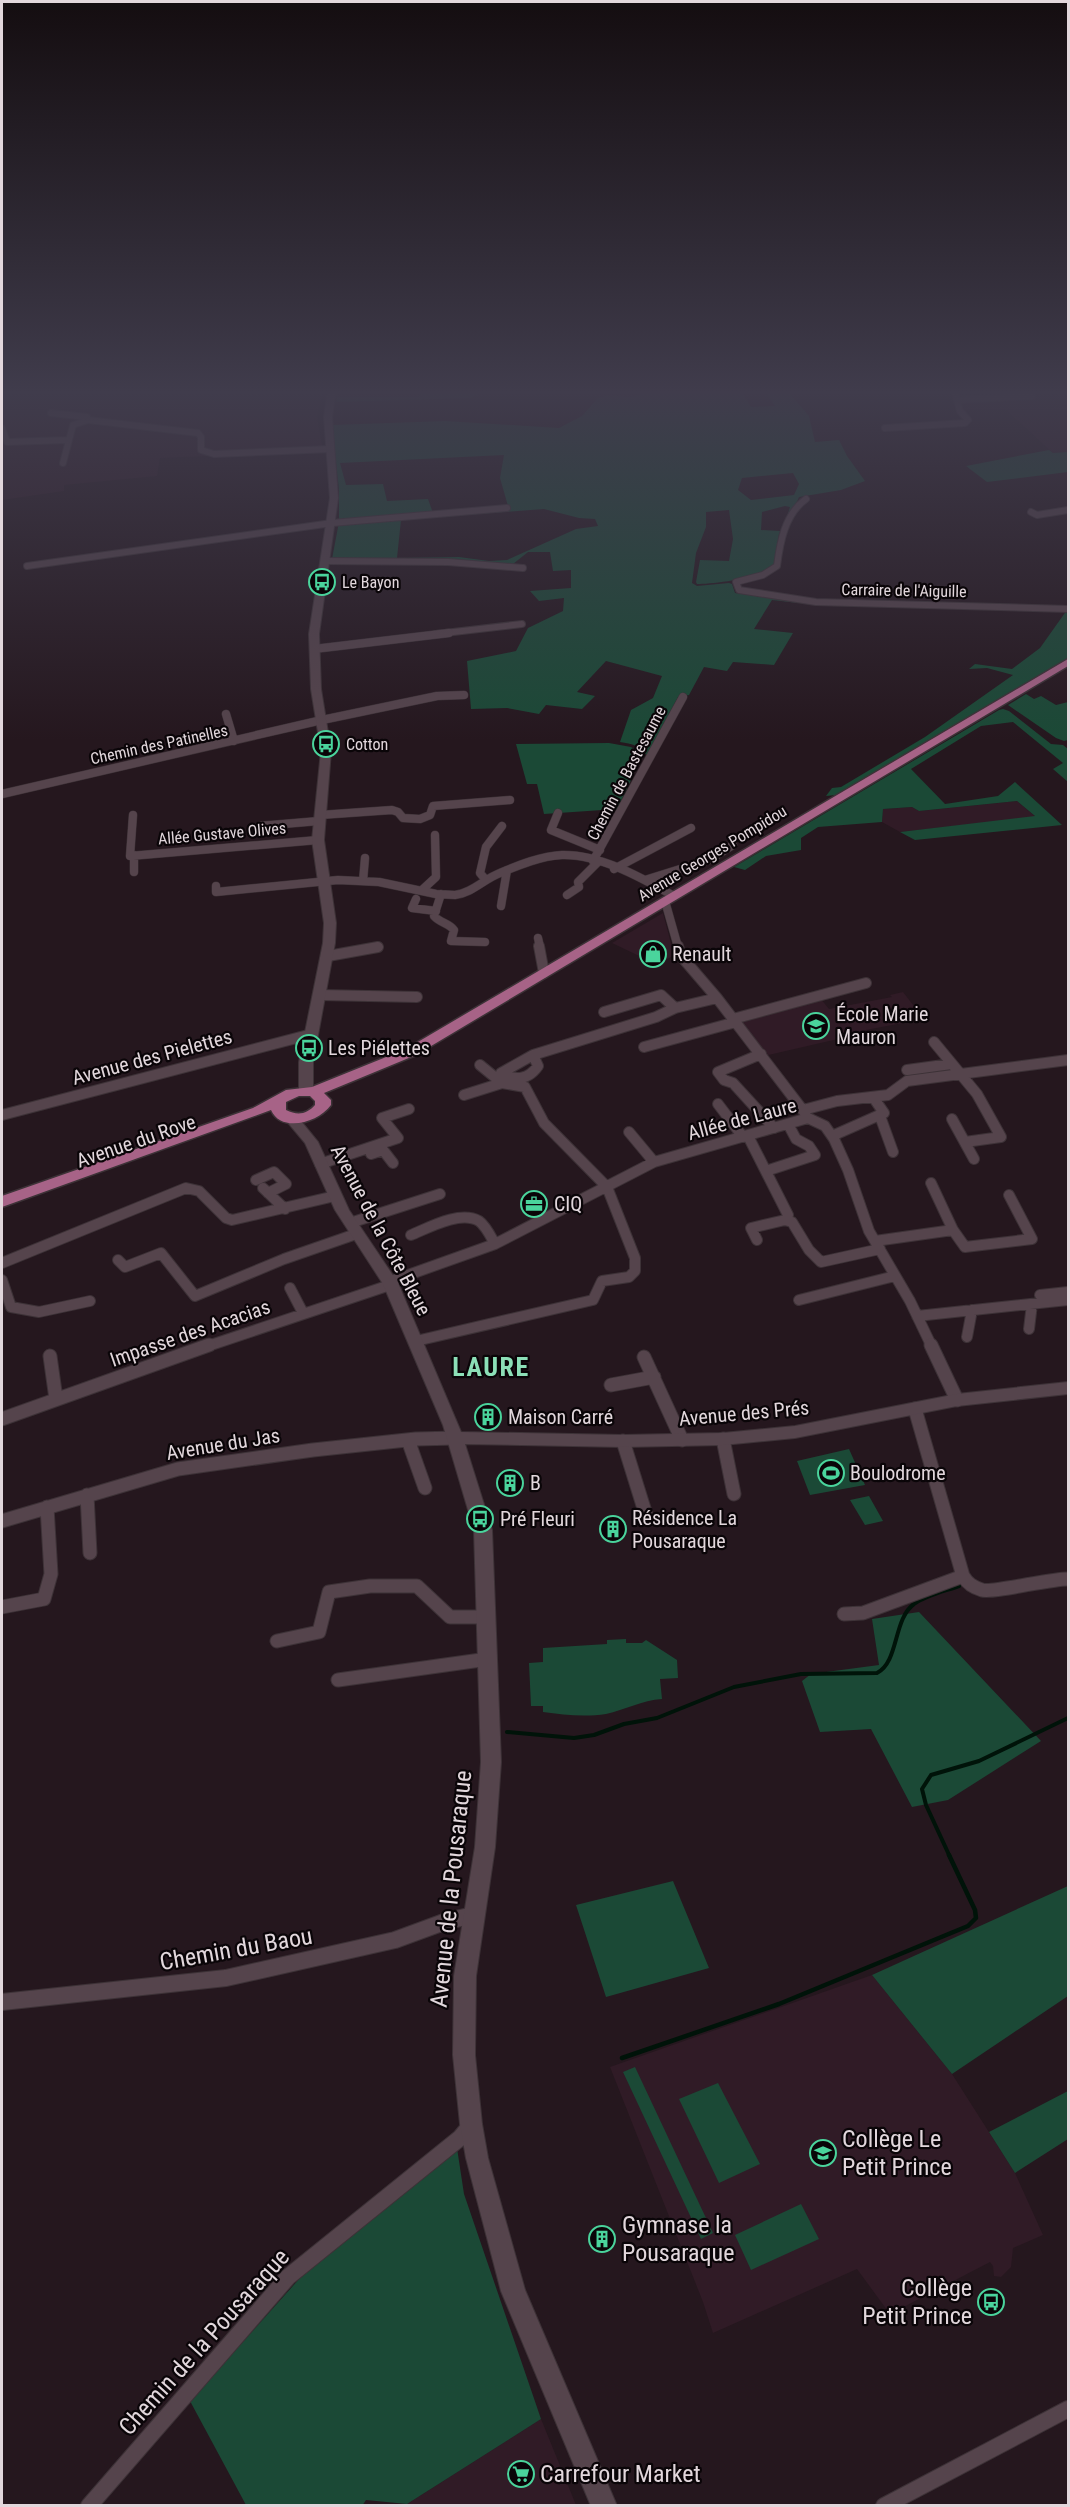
<svg xmlns="http://www.w3.org/2000/svg" width="1070" height="2507" viewBox="0 0 1070 2507" font-family="'Roboto Condensed',sans-serif">
<style>
.built{fill:#301b26}
.green{fill:#1b4936;fill-rule:evenodd}
.lines{fill:none;stroke-linecap:round;stroke-linejoin:round}
.stream-far1{stroke:#001309;stroke-width:4}
.stream{stroke:#001309;stroke-width:4.5}
.street-far4-casing{stroke:#3d3237;stroke-width:8}
.street-far3-casing{stroke:#3d3237;stroke-width:9}
.street-far2-casing{stroke:#3d3237;stroke-width:12}
.street-far1-casing{stroke:#3d3237;stroke-width:15}
.street-casing{stroke:#3d3237;stroke-width:18}
.secondary-casing{stroke:#3d3237;stroke-width:2}
.primary-casing{stroke:#3d3237;stroke-width:3}
.street-far4{stroke:#55444c;stroke-width:6}
.street-far3{stroke:#55444c;stroke-width:8}
.street-far2{stroke:#55444c;stroke-width:10}
.street-far1{stroke:#55444c;stroke-width:13}
.street{stroke:#55444c;stroke-width:16}
.secondary{fill:#55444c;fill-rule:evenodd}
.primary{fill:#a76387;fill-rule:evenodd}
.labels{text-anchor:middle;stroke-width:4.5;stroke-linejoin:round;paint-order:stroke}
.far-poi-label{font-size:16px;fill:#e2d7dc;stroke:#0a0508;text-anchor:start}
.far-street-label{font-size:16px;fill:#e2d7dc;stroke:#0a0508}
.poi-label{font-size:20px;fill:#e2d7dc;stroke:#0a0508;text-anchor:start}
.street-label{font-size:20px;fill:#e2d7dc;stroke:#0a0508}
.near-street-label{font-size:24px;fill:#e2d7dc;stroke:#0a0508}
.near-poi-label{font-size:24px;fill:#e2d7dc;stroke:#0a0508;text-anchor:start}
.district-label{font-size:26px;font-weight:bold;letter-spacing:1.5px;fill:#8cdfb7;stroke:#0a0508}
</style>
<rect width="100%" height="100%" fill="#25171e"/>
<path class="built" d="M2,389h322l-7,28 6,34 -163,7 -3,18 -93,9v6l-62,9z
M957,389h111v16l-22,2 22,-1v46l-15,1 -48,-44 -42,2z
M1017,801l19,16 -136,15 -18,-10 1,-13 29,-2 7,4z
M663,913l11,42 -16,10 -46,-22z
M903,992l21,27 -74,14 1,3 -87,20 -26,-36 82,-22 9,11 63,-12 -2,-2z
M872,1975l80,99 63,99 28,62 -30,13 -2,19 -10,10 -7,-1 -1,-10 -3,-4 -100,52 -33,-45 -144,64 -10,-31 -93,-235z
M541,2419l35,86 -169,1v-2z"/>
<path class="green" d="M426,389h61l-16,9 -135,4 1,-5h81z
M644,389h96l11,18 24,-1 -12,-17h23l23,27 6,26 24,-2 8,16 18,25 -24,9 -42,7 -12,26h-2l5,-16 -5,-1 -23,6 -1,18 19,1c-4,11 -2,24 -5,32 -7,15 -63,21 -78,21l-1,-2 4,-22 29,1 4,-22 -4,-29 -23,2v15l-10,26 -4,30 5,3 32,-3 3,1 3,9 63,8 1,2 -27,-3 -18,29 39,4 -19,32 -41,-3 -6,9 -23,-4 -15,28 -11,2 -31,59c-6,-11 -15,-12 -27,-14l11,-32 22,-12 9,-22 -56,-15 -29,31 18,4 -13,13 -36,-4 -7,9 -32,-6 -36,1 -4,-48 49,-10 12,-23 35,-17 1,-13 -25,3 -9,-10 41,-3v-18l-18,1 -3,-19h-22l-15,12 -181,-5 7,-37v-32l-7,-65 113,-4 114,7 23,-12 16,-18 9,-3 22,2 10,-2zM504,455l-4,23 8,28 -75,7 -5,-14 -41,2 -4,-17 -37,1 -6,-22zM793,473l6,11 -5,11 -43,5 -13,-10 4,-12zM544,509l35,9 16,1 3,7 -22,3 -69,31 -18,1 -30,-4 -62,1 4,-38z
M1049,450l4,3 14,-1 1,20 -81,10 -21,-16z
M1067,610l1,1v47l-232,137 -10,1 6,-8 9,-1 84,-50 88,-62 -26,-7 -18,1 6,-5 37,5 28,-21z
M1026,694l8,5 7,-3 15,9 12,-3v38l-4,1 -8,-3 -48,-33z
M1003,709l6,2 42,33 12,1 5,4v33l-15,-13 10,-6 -50,-41 -32,4 -70,43 34,35 53,-8 17,-14 47,43 -147,15 -15,-8 135,-16 -18,-15 -98,10 -7,-4 -29,2 -1,13 -64,5 -17,11v12l-35,6 -21,14 -11,-3 265,-157z
M609,743l22,4 8,5 -8,28 -14,29 -73,5 -7,-30h-10l-11,-40z
M849,1449l16,36 -55,10 -13,-34z
M869,1496l14,25 -18,4 -15,-25z
M919,1612l122,129 -93,59 -36,7 -41,-78 -51,3 -18,-51 9,-7 68,-9 -7,-46z
M626,1639v4h16l4,-3 31,20 1,18 -18,1 2,20c-20,1 -37,11 -56,15 -20,3 -43,1 -63,-2v-6h-12l-2,-43 14,-1v-14l64,-4v-4z
M673,1881l36,87 -103,29 -30,-92z
M1068,1886v110l-116,78 -80,-99z
M635,2067l78,166 -12,6 -78,-167z
M718,2083l42,81 -41,19 -40,-84z
M1068,2091v48l-53,34 -26,-41z
M457,2148l7,46 77,225 -134,85 -41,-4 -4,6 -116,-1 -56,-104 110,-123z
M801,2204l18,35 -68,31 -16,-35z"/>
<g class="lines">
<path class="stream-far1" d="M507,1732l67,6 20,-3 30,-11 33,-6 77,-31 67,-13 76,-1c22,-11 16,-54 37,-69 12,-9 31,-13 45,-18
M950,1857l-24,-52 -4,-16 9,-14 48,-14 89,-43"/>
<path class="stream" d="M622,2058l157,-54 189,-78 8,-8 -1,-8 -26,-55"/>
<defs>
<path id="street-far4" d="M957,400l75,-4
M51,413l36,4
M2,428l5,14 60,-2
M885,428l80,-5 3,-3 -8,-9 -6,-22
M63,463l10,-38 15,-5 110,13 3,4v13l13,4 116,-5
M806,499c-21,15 -26,43 -29,67l-14,9 -27,7 3,8 77,12 252,7
M1031,512l6,3 31,-5
M326,561l122,1 75,6
M27,566l305,-43 175,-15
M436,634l86,-10"/>
<path id="street-far3" d="M314,649l135,-16
M226,714l8,27
M2,794l320,-74 115,-24 27,-1
M558,813l-7,17 49,20
M133,815l-3,41 188,-16
M320,815l72,-5 6,2 5,6 17,1 10,-4 3,-9 77,-6
M259,826l60,-5
M134,855v17
M593,861l90,-164
M614,869l77,-41
M485,879l-5,-6 6,-26 16,-21
M645,880l64,-20 24,-15
M363,881l2,-23
M216,886v6l122,-12 41,2 57,12 19,1c17,-2 29,-16 45,-22 19,-8 41,-17 62,-18 38,-1 80,23 112,41
M422,890l14,-13 -1,-42
M441,894l-7,22c6,7 15,7 20,14l-3,11 34,1
M567,895l12,-8 -1,-5 19,-19
M416,899l-4,9 24,3
M665,901l13,46
M501,906l6,-36
M538,938l2,9"/>
<path id="street-far2" d="M539,946l5,27
M678,946l3,10 36,42 88,115
M328,956l50,-9
M320,995l97,2
M604,1012l57,-17 14,13
M733,1019l133,-36
M934,1042l43,52 24,43 -36,5
M644,1047l92,-25
M761,1054l-43,18 6,8 9,3 41,45
M533,1055l5,11c-10,14 -22,15 -37,7z
M533,1055l123,-38 19,-9 42,-10
M480,1065l22,18
M907,1070l44,-6
M718,1104l25,33
M803,1110l34,-9 51,-6 19,-14 161,-21
M2,1115l310,-81
M880,1116l13,36
M952,1119l22,40
M629,1132l25,30
M748,1136l40,79
M832,1136l52,-23 -11,-16
M371,1154l12,-4 10,13
M320,1164l78,-26 -16,-20 27,-9
M766,1171l49,-16 -6,-9 -13,-7 -8,-15
M256,1180l18,-8 12,12 -18,9
M931,1183l22,47
M263,1188l22,21
M350,1223l90,-29
M411,1235c17,-7 49,-25 68,-14 7,5 12,16 16,23
M757,1240l-6,-12 34,-8 7,2 17,28 12,12 59,-13
M875,1241l78,-11 12,17 67,-8 -23,-44
M118,1260l7,7 36,-14 34,43 89,-37 72,-25
M2,1263l184,-75 13,3 27,27 6,2 103,-24
M2,1280l9,27 28,5 51,-11
M290,1288l13,25
M1040,1295l28,-3
M799,1300l96,-24
M917,1316l151,-16
M1029,1329l3,-25
M967,1337l5,-27
M416,1341l177,-41 9,-19 27,-4 6,-6v-13l-28,-71 -63,-64 -19,-36 -23,-4 -38,12
M205,1347l182,-61 7,-6 101,-36 159,-82 154,-44 17,8 9,13 14,31 21,61 41,70 22,46"/>
<path id="street-far1" d="M931,1345l26,55
M50,1356l6,43
M644,1357l38,83
M611,1385l43,-8
M915,1409l48,167c5,8 10,11 19,14 11,3 67,-11 86,-11
M2,1419l207,-74
M723,1439l11,55
M408,1440l17,48
M623,1441l23,74
M87,1495l3,58
M2,1521l176,-52 135,-19 103,-11 40,-1
M2,1607l42,-8 7,-25 -4,-67
M844,1614l19,-1 100,-37
M277,1641l42,-9 10,-40 41,-6h47l33,31h35
M338,1680l150,-21"/>
<path id="street" d="M2,2002l224,-24 169,-38 49,-18 29,-7
M89,2506l199,-229 172,-139 10,-12
M884,2506l184,-97"/>
<path id="secondary" d="M328,389h8l-4,28 6,81 -19,136 2,55 10,62 -7,89 12,83 -1,20 -22,119v28l-7,4 -7,-4v-28l24,-119 1,-20 -12,-83 9,-89 -10,-62 -2,-55 21,-136 -6,-81z
M291,1114l5,1 22,27 31,68 49,73 63,149 162,3 100,-2 72,-7 162,-32 111,-12v12l-111,12 -162,32 -72,7 -100,2 -158,-3 27,86 9,232 -6,85 -19,129 -1,79 7,69 6,34 37,132 92,216h-26l-90,-215 -35,-133 -6,-34 -7,-69 1,-79 21,-129 6,-85 -7,-232 -31,-105 -60,-141 -48,-74 -30,-67 -21,-25z"/>
<path id="primary" d="M1068,659v7l-652,389 -92,38 7,7v5c-13,18 -50,28 -60,5l-269,97v-11l251,-88 33,-18 26,-3 94,-38zM310,1096l5,5v4c-8,9 -17,11 -29,5v-8l13,-6z"/>
</defs>
<use href="#street-far4" class="street-far4-casing"/>
<use href="#street-far3" class="street-far3-casing"/>
<use href="#street-far2" class="street-far2-casing"/>
<use href="#street-far1" class="street-far1-casing"/>
<use href="#street" class="street-casing"/>
<use href="#secondary" class="secondary-casing"/>
<use href="#primary" class="primary-casing"/>
<use href="#street-far4" class="street-far4"/>
<use href="#street-far3" class="street-far3"/>
<use href="#street-far2" class="street-far2"/>
<use href="#street-far1" class="street-far1"/>
<use href="#street" class="street"/>
<use href="#secondary" class="secondary"/>
<use href="#primary" class="primary"/>
</g>
<linearGradient id="sky" x2="0" y2="1"><stop stop-color="#140d10"/><stop offset="0.53" stop-color="#403c4c"/><stop offset="1" stop-color="#403c4c" stop-opacity="0"/></linearGradient>
<rect width="1070" height="740" fill="url(#sky)"/>
<defs>
<symbol id="bus-ring" viewBox="-11 -11 22 22"><circle r="9.5" fill="#0a0508" stroke="#4ad49c" stroke-width="1.5"/><path d="M-5-6H5V4H4V6H2V4H-2V6H-4V4H-5ZM-3.5-4V0h7V-4ZM-3.5 1.2v1.5H-2V1.2ZM2 1.2v1.5H3.5V1.2Z" fill="#4ad49c"/></symbol>
<symbol id="shop-ring" viewBox="-11 -11 22 22"><circle r="9.5" fill="#0a0508" stroke="#4ad49c" stroke-width="1.5"/><path d="M-5-2.5h2.3a2.7 3.5 0 0 1 5.4 0H5L5.5 6h-11ZM-1.5-2.5h3a1.5 2.3 0 0 0-3 0Z" fill="#4ad49c"/></symbol>
<symbol id="school-ring" viewBox="-11 -11 22 22"><circle r="9.5" fill="#0a0508" stroke="#4ad49c" stroke-width="1.5"/><path d="M0-5L7-2L0 1L-7-2ZM-4 1L0 2.5L4 1V4Q0 6-4 4Z" fill="#4ad49c"/></symbol>
<symbol id="office-ring" viewBox="-11 -11 22 22"><circle r="9.5" fill="#0a0508" stroke="#4ad49c" stroke-width="1.5"/><path d="M-6-3h4V-5.5h4V-3h4V5H-6ZM-1-4.5V-3h2v-1.5ZM-6 0V1H6V0Z" fill="#4ad49c"/></symbol>
<symbol id="building-ring" viewBox="-11 -11 22 22"><circle r="9.5" fill="#0a0508" stroke="#4ad49c" stroke-width="1.5"/><path d="M-4-6H4V6H1V3H-1V6H-4ZM-2.5-4.3h1.7v1.8h-1.7ZM.8-4.3h1.7v1.8H.8ZM-2.5-1h1.7V.8h-1.7ZM.8-1h1.7V.8H.8Z" fill="#4ad49c"/></symbol>
<symbol id="stadium-ring" viewBox="-11 -11 22 22"><circle r="9.5" fill="#0a0508" stroke="#4ad49c" stroke-width="1.5"/><path d="M0-5a6.5 5 0 1 0 0 10a6.5 5 0 1 0 0-10ZM-3.5-1.8h7v3.6h-7Z" fill="#4ad49c"/></symbol>
<symbol id="supermarket-ring" viewBox="-11 -11 22 22"><circle r="9.5" fill="#0a0508" stroke="#4ad49c" stroke-width="1.5"/><path d="M-6-5.5h2.5l.6 2H6L4.5 2H-2.5L-4.4-4H-6ZM-1.5 3.2a1.3 1.3 0 1 0 .1 0ZM3 3.2a1.3 1.3 0 1 0 .1 0Z" fill="#4ad49c"/></symbol>
</defs>
<g fill-rule="evenodd">
<use href="#bus-ring" x="307" y="567" width="30" height="30"/>
<use href="#bus-ring" x="311" y="729" width="30" height="30"/>
<use href="#shop-ring" x="638" y="939" width="30" height="30"/>
<use href="#school-ring" x="801" y="1011" width="30" height="30"/>
<use href="#bus-ring" x="294" y="1033" width="30" height="30"/>
<use href="#office-ring" x="519" y="1189" width="30" height="30"/>
<use href="#building-ring" x="473" y="1402" width="30" height="30"/>
<use href="#stadium-ring" x="816" y="1458" width="30" height="30"/>
<use href="#building-ring" x="495" y="1468" width="30" height="30"/>
<use href="#bus-ring" x="465" y="1504" width="30" height="30"/>
<use href="#building-ring" x="598" y="1514" width="30" height="30"/>
<use href="#school-ring" x="808" y="2138" width="30" height="30"/>
<use href="#building-ring" x="587" y="2224" width="30" height="30"/>
<use href="#bus-ring" x="976" y="2287" width="30" height="30"/>
<use href="#supermarket-ring" x="506" y="2459" width="30" height="30"/>
</g>
<g class="labels">
<g class="far-poi-label">
<text x="342" y="588">Le Bayon</text>
<text x="346" y="750">Cotton</text>
</g>
<g class="far-street-label">
<text transform="translate(904 590) rotate(1)" y="6">Carraire de l'Aiguille</text>
<text transform="translate(159 744) rotate(-12)" y="6">Chemin des Patinelles</text>
<text transform="translate(626 773) rotate(-62)" y="6">Chemin de Bastesaume</text>
<text transform="translate(222 833) rotate(-5)" y="6">Allée Gustave Olives</text>
<text transform="translate(712 853) rotate(-31)" y="6">Avenue Georges Pompidou</text>
</g>
<g class="poi-label">
<text x="672" y="961">Renault</text>
<text x="836" y="1021">École Marie<tspan x="836" dy="23">Mauron</tspan></text>
<text x="328" y="1055">Les Piélettes</text>
<text x="554" y="1211">CIQ</text>
<text x="508" y="1424">Maison Carré</text>
<text x="850" y="1480">Boulodrome</text>
<text x="530" y="1490">B</text>
<text x="632" y="1525">Résidence La<tspan x="632" dy="23">Pousaraque</tspan></text>
<text x="500" y="1526">Pré Fleuri</text>
</g>
<g class="street-label">
<text transform="translate(152 1057) rotate(-15)" y="7">Avenue des Pielettes</text>
<text transform="translate(742 1119) rotate(-15)" y="7">Allée de Laure</text>
<text transform="translate(136 1141) rotate(-19)" y="7">Avenue du Rove</text>
<text transform="translate(381 1230) rotate(62)" y="7">Avenue de la Côte Bleue</text>
<text transform="translate(190 1333) rotate(-19)" y="7">Impasse des Acacias</text>
<text transform="translate(744 1413) rotate(-5)" y="7">Avenue des Prés</text>
<text transform="translate(223 1444) rotate(-9)" y="7">Avenue du Jas</text>
</g>
<g class="near-street-label">
<text transform="translate(451 1889) rotate(-84)" y="8">Avenue de la Pousaraque</text>
<text transform="translate(236 1949) rotate(-10)" y="8">Chemin du Baou</text>
<text transform="translate(204 2342) rotate(-48)" y="8">Chemin de la Pousaraque</text>
</g>
<g class="near-poi-label">
<text x="842" y="2147">Collège Le<tspan x="842" dy="28">Petit Prince</tspan></text>
<text x="622" y="2233">Gymnase la<tspan x="622" dy="28">Pousaraque</tspan></text>
<text x="972" y="2296" text-anchor="end">Collège<tspan x="972" dy="28">Petit Prince</tspan></text>
<text x="540" y="2482">Carrefour Market</text>
</g>
<g class="district-label">
<text x="491" y="1376">LAURE</text>
</g>
</g>
<rect width="1070" height="2507" fill="none" stroke="#e2d7dc" stroke-width="6"/>
</svg>
